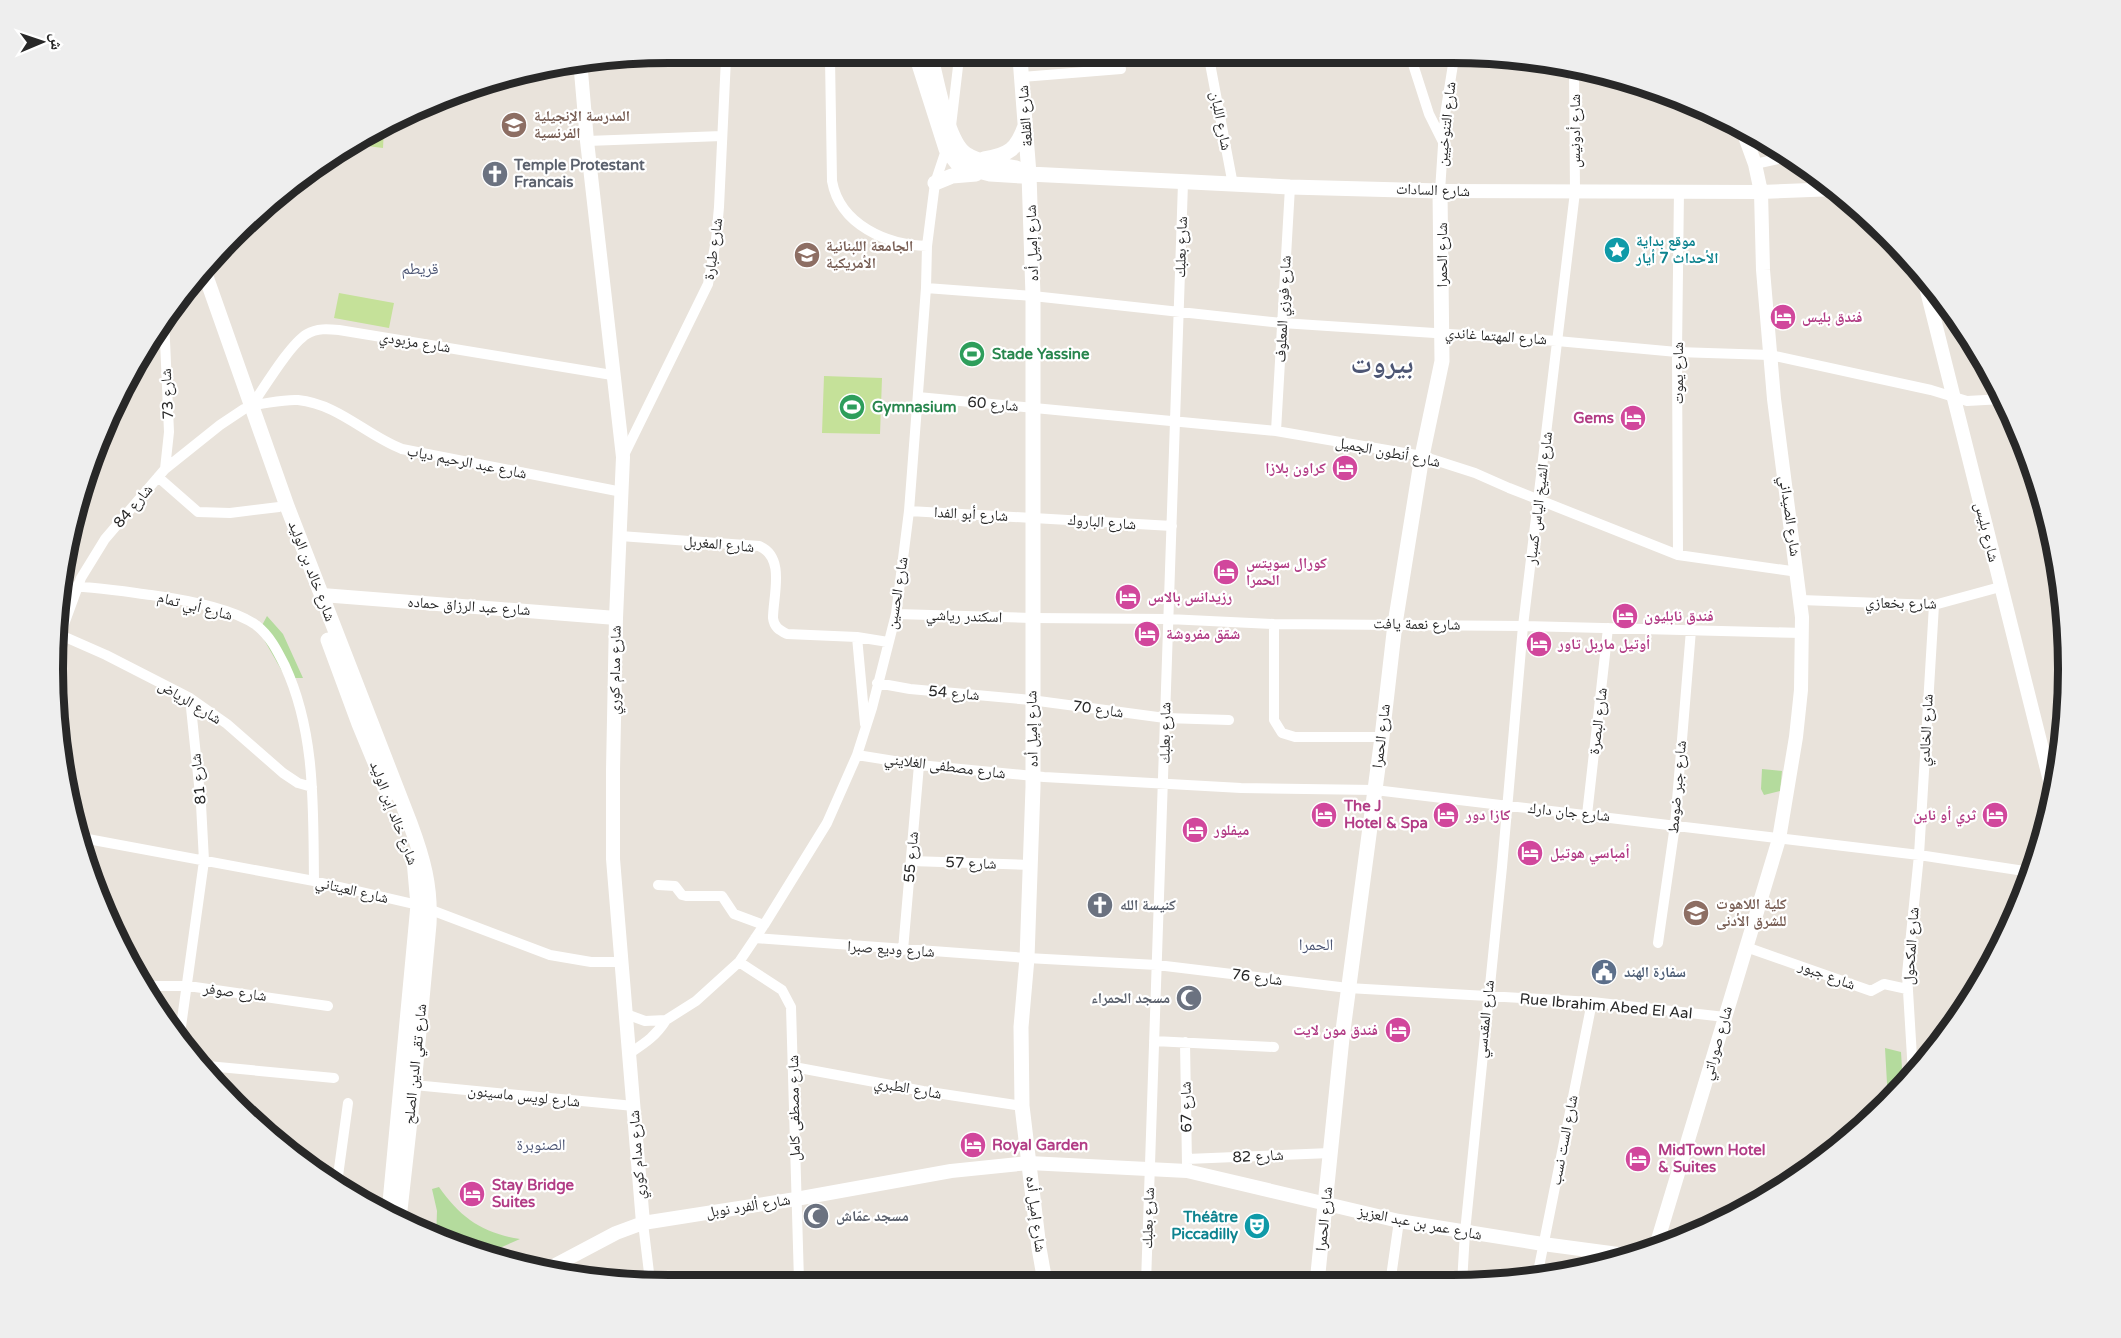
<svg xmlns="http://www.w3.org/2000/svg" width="2121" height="1338" viewBox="0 0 2121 1338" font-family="'Varela Round','Noto Naskh Arabic',sans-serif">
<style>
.green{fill:#b4db9d}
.pitch{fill:#c5e199}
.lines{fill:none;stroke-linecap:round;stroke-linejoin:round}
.minor{stroke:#fff;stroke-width:10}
.tertiary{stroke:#fff;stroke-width:14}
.secondary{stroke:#fff;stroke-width:15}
.labels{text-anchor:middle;stroke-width:4.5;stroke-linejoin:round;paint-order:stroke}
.education-label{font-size:15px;font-weight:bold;fill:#785e54;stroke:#fff;text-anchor:start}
.street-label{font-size:15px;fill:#282828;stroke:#fff}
.worship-label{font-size:15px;font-weight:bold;fill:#5b616d;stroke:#fff;text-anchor:start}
.culture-label{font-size:15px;font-weight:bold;fill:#0d838f;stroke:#fff;text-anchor:start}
.hotel-label{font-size:15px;font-weight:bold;fill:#b23c85;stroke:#fff;text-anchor:start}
.leisure-label{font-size:15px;font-weight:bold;fill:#27864d;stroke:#fff;text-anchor:start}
.service-label{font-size:15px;font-weight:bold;fill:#4e5e75;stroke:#fff;text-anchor:start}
.neighbourhood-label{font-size:16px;fill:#4d5674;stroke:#fff}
.town-label{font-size:27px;font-weight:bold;fill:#4d5674;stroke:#fff}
.rim{fill:none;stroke:#282828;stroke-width:8}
</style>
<rect width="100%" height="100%" fill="#e9e3db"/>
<path class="green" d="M267,616l16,18 20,44h-17l-27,-47z
M1762,769l20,2 -2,20 -16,4 -3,-6z
M1885,1048l16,4 2,33 -15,16z
M439,1187c22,31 43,46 81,52l-32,14 -52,-14 1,-28 -5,-22z"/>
<path class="pitch" d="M384,128l-1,20 -32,-4z
M339,293l55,10 -5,25 -55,-10z
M824,376l58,2 -2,56 -58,-1z"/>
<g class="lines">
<path class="minor" d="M830,58l2,123c8,44 55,64 95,65
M1209,58l24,127
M1411,58l18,56 14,28
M1022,77l99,-8
M951,126l8,-68
M587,141l135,-5
M1755,164l32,-7
M1440,191l5,-76 9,-57
M926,288l107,8 249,27 275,18 120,11 93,3 161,35 36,11 36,-2
M164,318l5,114 -4,37
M918,397l358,34 146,25 53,17 34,15 169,67 120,17
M252,405c12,-17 38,-61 55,-71 10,-6 21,-5 32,-4l273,45
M252,405c14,-1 31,-6 46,-5 40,4 68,35 104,49l220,43
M1276,431l14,-244
M623,457l85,-173 8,-44 3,-33 7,-149
M158,477l40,35 32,1 49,-6
M909,511l263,15
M620,536l139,10c27,11 14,50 14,72 1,9 6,12 14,16l70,3 31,5
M1678,555l-1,-203 2,-162
M61,586c30,0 60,5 90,9 29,4 81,13 105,30 14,11 21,25 29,41 31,67 28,142 29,215
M1801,600l133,5 66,-18
M896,614l136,4 136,1 106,5 249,2 280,7
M1274,624v96l8,13 13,4h87
M56,633l50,22 84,43 37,26 56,49 15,10 14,4
M60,635l21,-57 24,-39 60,-70 55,-44 24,-16
M857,637l8,87
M877,683l33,6 121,11 134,18 64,2
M857,755l62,10 125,12 197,11 134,2 544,65 112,17
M1587,815l21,-187
M77,837l237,44 104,24 132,50 41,7h31
M911,861l120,4
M658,885l17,1 7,9 4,1h36l12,18 30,11
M755,938l272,20 130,7 191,23 244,14 133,15
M1658,943l17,-118 16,-195
M1746,947l125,44 13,-7 23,5
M903,950l16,-185
M739,962l43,28 9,17 8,274
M141,986h47l140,20
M626,1014l19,7 21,-1 30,-19 43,-39 25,-37 63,-102 30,-68 15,-47 24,-94 13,-103 17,-223 1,-42 8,-63 12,-36
M179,1041l25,-180 -3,-57 -11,-106
M1154,1041l120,6
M1185,1042l2,123
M630,1053c15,-10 26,-17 36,-33
M197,1065l137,13
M794,1067l129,24 99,15
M1913,1074l-6,-100 12,-119 15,-250
M414,1085l220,21
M1187,1159l143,-6
M337,1183l11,-80
M643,1223l7,58
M1537,1277l55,-275
M1146,1283l37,-1100
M1390,1284l9,-63
M1462,1284l3,-52 37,-365 21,-241 52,-434 -1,-123"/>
<path class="tertiary" d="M580,60l7,81 36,316 -7,161 -3,152v89l30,364
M1440,191l321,1 76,-3
M1922,271l131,522
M322,595l294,23
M1656,1246l123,-407 17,-102 5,-47 1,-73 -28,-218 -11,-129 -2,-78 -6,-28 -12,-33
M548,1269l68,-36 27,-10 153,-24 155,-28 78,-8 158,8 212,50 144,23 90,12"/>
<path class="secondary" d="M917,58l29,91 11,14 10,5 23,6 32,2 7,-2 261,13 150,4 2,170 -20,95 -27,168 -13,113 -40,301 -25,245
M931,58c6,22 16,84 35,96 14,9 33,11 50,14
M1020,58l9,116 4,122v491l-6,171 -6,69 1,79 17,142 6,34
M984,159c25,-4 33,-10 41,-33
M935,183l17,-7 24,-2
M203,268l84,238 123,317c13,35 21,63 19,101l-15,161 -15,134
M328,640l31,84 29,70
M389,1213l29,-308 -4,-45"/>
</g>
<defs>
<symbol id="school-disc" viewBox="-11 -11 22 22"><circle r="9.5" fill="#8d6e63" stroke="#fff"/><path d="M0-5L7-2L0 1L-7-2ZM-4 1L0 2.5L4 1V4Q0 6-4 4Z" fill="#fff"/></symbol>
<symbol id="church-disc" viewBox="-11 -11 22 22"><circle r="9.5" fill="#6b7280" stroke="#fff"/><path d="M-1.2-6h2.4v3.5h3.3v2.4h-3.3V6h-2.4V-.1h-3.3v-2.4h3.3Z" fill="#fff"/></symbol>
<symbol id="sight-disc" viewBox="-11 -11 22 22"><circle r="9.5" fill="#0f9aa8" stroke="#fff"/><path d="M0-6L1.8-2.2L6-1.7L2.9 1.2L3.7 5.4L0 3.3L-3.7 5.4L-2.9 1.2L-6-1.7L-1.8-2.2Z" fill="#fff"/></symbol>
<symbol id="university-disc" viewBox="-11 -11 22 22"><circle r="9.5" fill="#8d6e63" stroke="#fff"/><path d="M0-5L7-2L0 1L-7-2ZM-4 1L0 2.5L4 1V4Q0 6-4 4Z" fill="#fff"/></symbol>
<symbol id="hotel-disc" viewBox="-11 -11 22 22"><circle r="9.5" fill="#d1479c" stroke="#fff"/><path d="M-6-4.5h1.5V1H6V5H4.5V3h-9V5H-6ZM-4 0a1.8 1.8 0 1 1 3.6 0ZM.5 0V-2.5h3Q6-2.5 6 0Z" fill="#fff"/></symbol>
<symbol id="stadium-disc" viewBox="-11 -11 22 22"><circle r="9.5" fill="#2e9e5b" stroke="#fff"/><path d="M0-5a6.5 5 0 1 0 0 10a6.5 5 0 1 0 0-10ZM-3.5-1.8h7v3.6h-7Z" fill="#fff"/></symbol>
<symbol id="civic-disc" viewBox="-11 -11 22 22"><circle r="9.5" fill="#5c6f8a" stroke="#fff"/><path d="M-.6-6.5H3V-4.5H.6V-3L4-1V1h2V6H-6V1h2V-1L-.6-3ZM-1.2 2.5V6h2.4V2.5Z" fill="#fff"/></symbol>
<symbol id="mosque-disc" viewBox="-11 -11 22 22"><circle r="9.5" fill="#6b7280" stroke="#fff"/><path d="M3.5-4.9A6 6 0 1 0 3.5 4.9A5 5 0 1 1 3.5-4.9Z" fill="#fff"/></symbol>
<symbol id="theatre-disc" viewBox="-11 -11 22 22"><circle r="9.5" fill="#0f9aa8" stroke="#fff"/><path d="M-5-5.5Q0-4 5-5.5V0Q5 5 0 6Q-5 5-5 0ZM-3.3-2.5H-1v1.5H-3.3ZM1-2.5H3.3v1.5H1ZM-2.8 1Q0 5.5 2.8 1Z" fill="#fff"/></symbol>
</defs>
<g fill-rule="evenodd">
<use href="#school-disc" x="499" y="110" width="30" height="30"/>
<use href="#church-disc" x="480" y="159" width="30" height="30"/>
<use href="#sight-disc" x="1602" y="235" width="30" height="30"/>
<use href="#university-disc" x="792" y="240" width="30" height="30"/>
<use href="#hotel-disc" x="1768" y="302" width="30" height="30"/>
<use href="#stadium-disc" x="957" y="339" width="30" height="30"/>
<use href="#stadium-disc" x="837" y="392" width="30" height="30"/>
<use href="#hotel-disc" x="1618" y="403" width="30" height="30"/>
<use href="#hotel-disc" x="1330" y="453" width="30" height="30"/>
<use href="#hotel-disc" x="1211" y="557" width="30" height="30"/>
<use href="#hotel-disc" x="1113" y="582" width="30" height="30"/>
<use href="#hotel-disc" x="1610" y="601" width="30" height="30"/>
<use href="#hotel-disc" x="1132" y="619" width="30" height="30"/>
<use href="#hotel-disc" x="1524" y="629" width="30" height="30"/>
<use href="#hotel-disc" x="1309" y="800" width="30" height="30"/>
<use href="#hotel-disc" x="1431" y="800" width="30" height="30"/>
<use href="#hotel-disc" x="1980" y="800" width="30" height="30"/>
<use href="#hotel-disc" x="1180" y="815" width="30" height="30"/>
<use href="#hotel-disc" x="1515" y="838" width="30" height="30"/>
<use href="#church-disc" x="1085" y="890" width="30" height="30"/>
<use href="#university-disc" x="1681" y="898" width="30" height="30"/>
<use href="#civic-disc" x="1589" y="957" width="30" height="30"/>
<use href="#mosque-disc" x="1174" y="983" width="30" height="30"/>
<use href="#hotel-disc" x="1383" y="1015" width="30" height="30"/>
<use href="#hotel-disc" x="958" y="1130" width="30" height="30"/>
<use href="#hotel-disc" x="1623" y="1144" width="30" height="30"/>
<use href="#hotel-disc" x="457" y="1179" width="30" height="30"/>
<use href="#mosque-disc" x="801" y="1201" width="30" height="30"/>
<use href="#theatre-disc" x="1242" y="1211" width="30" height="30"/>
</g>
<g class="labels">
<g class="education-label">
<text x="534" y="121">المدرسة الإنجيلية<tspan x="534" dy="17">الفرنسية</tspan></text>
<text x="826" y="251">الجامعة اللبنانية<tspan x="826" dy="17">الأمريكية</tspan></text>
<text x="1716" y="909">كلية اللاهوت<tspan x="1716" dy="17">للشرق الأدنى</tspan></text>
</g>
<g class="street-label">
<text transform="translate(1025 116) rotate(-94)" y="5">شارع القلعة</text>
<text transform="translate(1221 121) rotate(79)" y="5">شارع اللبان</text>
<text transform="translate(1446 124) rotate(-84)" y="5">شارع التنوخيين</text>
<text transform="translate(1575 131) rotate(-90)" y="5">شارع أدونيس</text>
<text transform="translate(1433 190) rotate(2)" y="5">شارع السادات</text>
<text transform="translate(1032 243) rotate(-92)" y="5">شارع إميل أده</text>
<text transform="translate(1181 247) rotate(-88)" y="5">شارع بعلبك</text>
<text transform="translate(713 249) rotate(-82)" y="5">شارع طبارة</text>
<text transform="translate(1442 255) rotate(-90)" y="5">شارع الحمرا</text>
<text transform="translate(1283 309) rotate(-87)" y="5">شارع فوزي المعلوف</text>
<text transform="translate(1496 336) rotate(4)" y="5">شارع المهتما غاندي</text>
<text transform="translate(415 342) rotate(9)" y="5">شارع مزبودي</text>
<text transform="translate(1678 373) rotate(-90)" y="5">شارع يموت</text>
<text transform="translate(167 394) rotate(-93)" y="5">شارع 73</text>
<text transform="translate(993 404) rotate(5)" y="5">شارع 60</text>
<text transform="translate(1388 452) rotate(11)" y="5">شارع أنطون الجميل</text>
<text transform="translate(467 462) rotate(11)" y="5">شارع عبد الرحيم دياب</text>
<text transform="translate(1539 498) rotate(-83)" y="5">شارع الشيخ الياس كسبار</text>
<text transform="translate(133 506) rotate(-50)" y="5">شارع 84</text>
<text transform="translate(971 514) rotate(3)" y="5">شارع أبو الفدا</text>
<text transform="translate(1790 516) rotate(82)" y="5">شارع الصيداني</text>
<text transform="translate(1102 522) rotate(4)" y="5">شارع الباروك</text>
<text transform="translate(1987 532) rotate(76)" y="5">شارع بليس</text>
<text transform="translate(719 544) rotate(5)" y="5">شارع المغربل</text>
<text transform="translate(312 571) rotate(69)" y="5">شارع خالد بن الوليد</text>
<text transform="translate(897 593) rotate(-81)" y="5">شارع الحسين</text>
<text transform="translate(1901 603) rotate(1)" y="5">شارع بخعازي</text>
<text transform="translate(195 606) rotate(14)" y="5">شارع أبي تمام</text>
<text transform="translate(469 606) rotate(4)" y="5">شارع عبد الرزاق حماده</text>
<text transform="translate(964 616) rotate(2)" y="5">اسكندر رياشي</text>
<text transform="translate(1417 624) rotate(1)" y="5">شارع نعمة يافت</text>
<text transform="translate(615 670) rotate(-89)" y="5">شارع مدام كوري</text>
<text transform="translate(954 693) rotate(5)" y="5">شارع 54</text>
<text transform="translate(190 702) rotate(31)" y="5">شارع الرياض</text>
<text transform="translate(1098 709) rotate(8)" y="5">شارع 70</text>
<text transform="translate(1598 721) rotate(-83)" y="5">شارع البصرة</text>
<text transform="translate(1032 729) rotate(-91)" y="5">شارع إميل أده</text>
<text transform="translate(1926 730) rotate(-87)" y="5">شارع الخالدي</text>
<text transform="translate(1165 733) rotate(-89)" y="5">شارع بعلبك</text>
<text transform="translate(1381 736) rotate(-83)" y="5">شارع الحمرا</text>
<text transform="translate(945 766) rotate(7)" y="5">شارع مصطفى الغلايني</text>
<text transform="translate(198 779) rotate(-96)" y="5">شارع 81</text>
<text transform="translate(1677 787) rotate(-85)" y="5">شارع جبر ضومط</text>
<text transform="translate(1569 812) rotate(6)" y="5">شارع جان دارك</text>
<text transform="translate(394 813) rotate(69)" y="5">شارع خالد إبن الوليد</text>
<text transform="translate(911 857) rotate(-85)" y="5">شارع 55</text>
<text transform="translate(971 863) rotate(2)" y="5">شارع 57</text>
<text transform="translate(352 890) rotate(13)" y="5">شارع العيتاني</text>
<text transform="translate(1911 946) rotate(-86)" y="5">شارع المكحول</text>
<text transform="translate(891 949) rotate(4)" y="5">شارع وديع صبرا</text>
<text transform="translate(1827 975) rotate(20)" y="5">شارع جبور</text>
<text transform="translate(1257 977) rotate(7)" y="5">شارع 76</text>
<text transform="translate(235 992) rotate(7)" y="5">شارع صوفر</text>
<text transform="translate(1606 1006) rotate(5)" y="5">Rue Ibrahim Abed El Aal</text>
<text transform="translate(1485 1019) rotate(-84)" y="5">شارع المقدسي</text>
<text transform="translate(1717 1043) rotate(-74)" y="5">شارع صوراتي</text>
<text transform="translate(415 1064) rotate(-84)" y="5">شارع تقي الدين الصلح</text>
<text transform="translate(908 1088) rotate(10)" y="5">شارع الطبري</text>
<text transform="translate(524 1096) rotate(6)" y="5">شارع لويس ماسينون</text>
<text transform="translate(1186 1107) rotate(-91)" y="5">شارع 67</text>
<text transform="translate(794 1108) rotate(-91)" y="5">شارع مصطفى كامل</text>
<text transform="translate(1564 1140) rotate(-79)" y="5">شارع الست نسب</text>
<text transform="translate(637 1155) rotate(-94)" y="5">شارع مدام كوري</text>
<text transform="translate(1258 1156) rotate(-3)" y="5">شارع 82</text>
<text transform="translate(748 1206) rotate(-9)" y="5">شارع ألفرد نوبل</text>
<text transform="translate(1036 1214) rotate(83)" y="5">شارع إميل أده</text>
<text transform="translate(1148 1218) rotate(-88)" y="5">شارع بعلبك</text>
<text transform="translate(1324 1219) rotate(-84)" y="5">شارع الحمرا</text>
<text transform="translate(1420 1223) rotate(11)" y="5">شارع عمر بن عبد العزيز</text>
</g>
<g class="worship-label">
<text x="514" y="170">Temple Protestant<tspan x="514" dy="17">Francais</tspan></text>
<text x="1120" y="910">كنيسة الله</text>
<text x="1170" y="1003" text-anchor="end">مسجد الحمراء</text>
<text x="836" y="1221">مسجد عمّاش</text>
</g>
<g class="culture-label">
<text x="1636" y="246">موقع بداية<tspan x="1636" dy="17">الأحداث 7 أيار</tspan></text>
<text x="1238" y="1222" text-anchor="end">Théâtre<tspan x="1238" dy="17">Piccadilly</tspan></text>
</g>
<g class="hotel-label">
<text x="1802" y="322">فندق بليس</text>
<text x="1614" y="423" text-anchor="end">Gems</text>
<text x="1326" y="473" text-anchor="end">كراون بلازا</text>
<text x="1246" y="568">كورال سويتس<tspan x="1246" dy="17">الحمرا</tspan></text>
<text x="1148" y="602">رزيدانس بالاس</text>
<text x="1644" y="621">فندق نابليون</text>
<text x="1166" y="639">شقق مفروشة</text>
<text x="1558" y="649">أوتيل ماربل تاور</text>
<text x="1344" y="811">The J<tspan x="1344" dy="17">Hotel &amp; Spa</tspan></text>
<text x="1466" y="820">كازا دور</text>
<text x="1976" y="820" text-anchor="end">ثري أو ناين</text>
<text x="1214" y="835">ميفلور</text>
<text x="1550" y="858">أمباسي هوتيل</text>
<text x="1378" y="1035" text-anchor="end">فندق مون لايت</text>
<text x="992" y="1150">Royal Garden</text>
<text x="1658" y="1155">MidTown Hotel<tspan x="1658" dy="17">&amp; Suites</tspan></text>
<text x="492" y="1190">Stay Bridge<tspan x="492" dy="17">Suites</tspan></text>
</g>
<g class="leisure-label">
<text x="992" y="359">Stade Yassine</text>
<text x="872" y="412">Gymnasium</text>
</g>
<g class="service-label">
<text x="1624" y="977">سفارة الهند</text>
</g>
<g class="neighbourhood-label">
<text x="420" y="274">قريطم</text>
<text x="1316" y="950">الحمرا</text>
<text x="541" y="1150">الصنوبرة</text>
</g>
<g class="town-label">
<text x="1382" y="373">بيروت</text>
</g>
</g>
<path d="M0 0H2121V1338H0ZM669 63H1452A606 606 0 0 1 2058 669V669A606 606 0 0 1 1452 1275H669A606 606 0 0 1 63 669V669A606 606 0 0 1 669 63Z" fill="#eee" fill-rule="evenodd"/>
<path class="rim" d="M669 63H1452A606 606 0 0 1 2058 669V669A606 606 0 0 1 1452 1275H669A606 606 0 0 1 63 669V669A606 606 0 0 1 669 63Z"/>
<g transform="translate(42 42) rotate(88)" stroke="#ffffff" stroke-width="4.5" paint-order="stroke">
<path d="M0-4.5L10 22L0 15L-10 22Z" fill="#282828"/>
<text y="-9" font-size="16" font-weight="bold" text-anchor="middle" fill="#282828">ش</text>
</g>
</svg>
